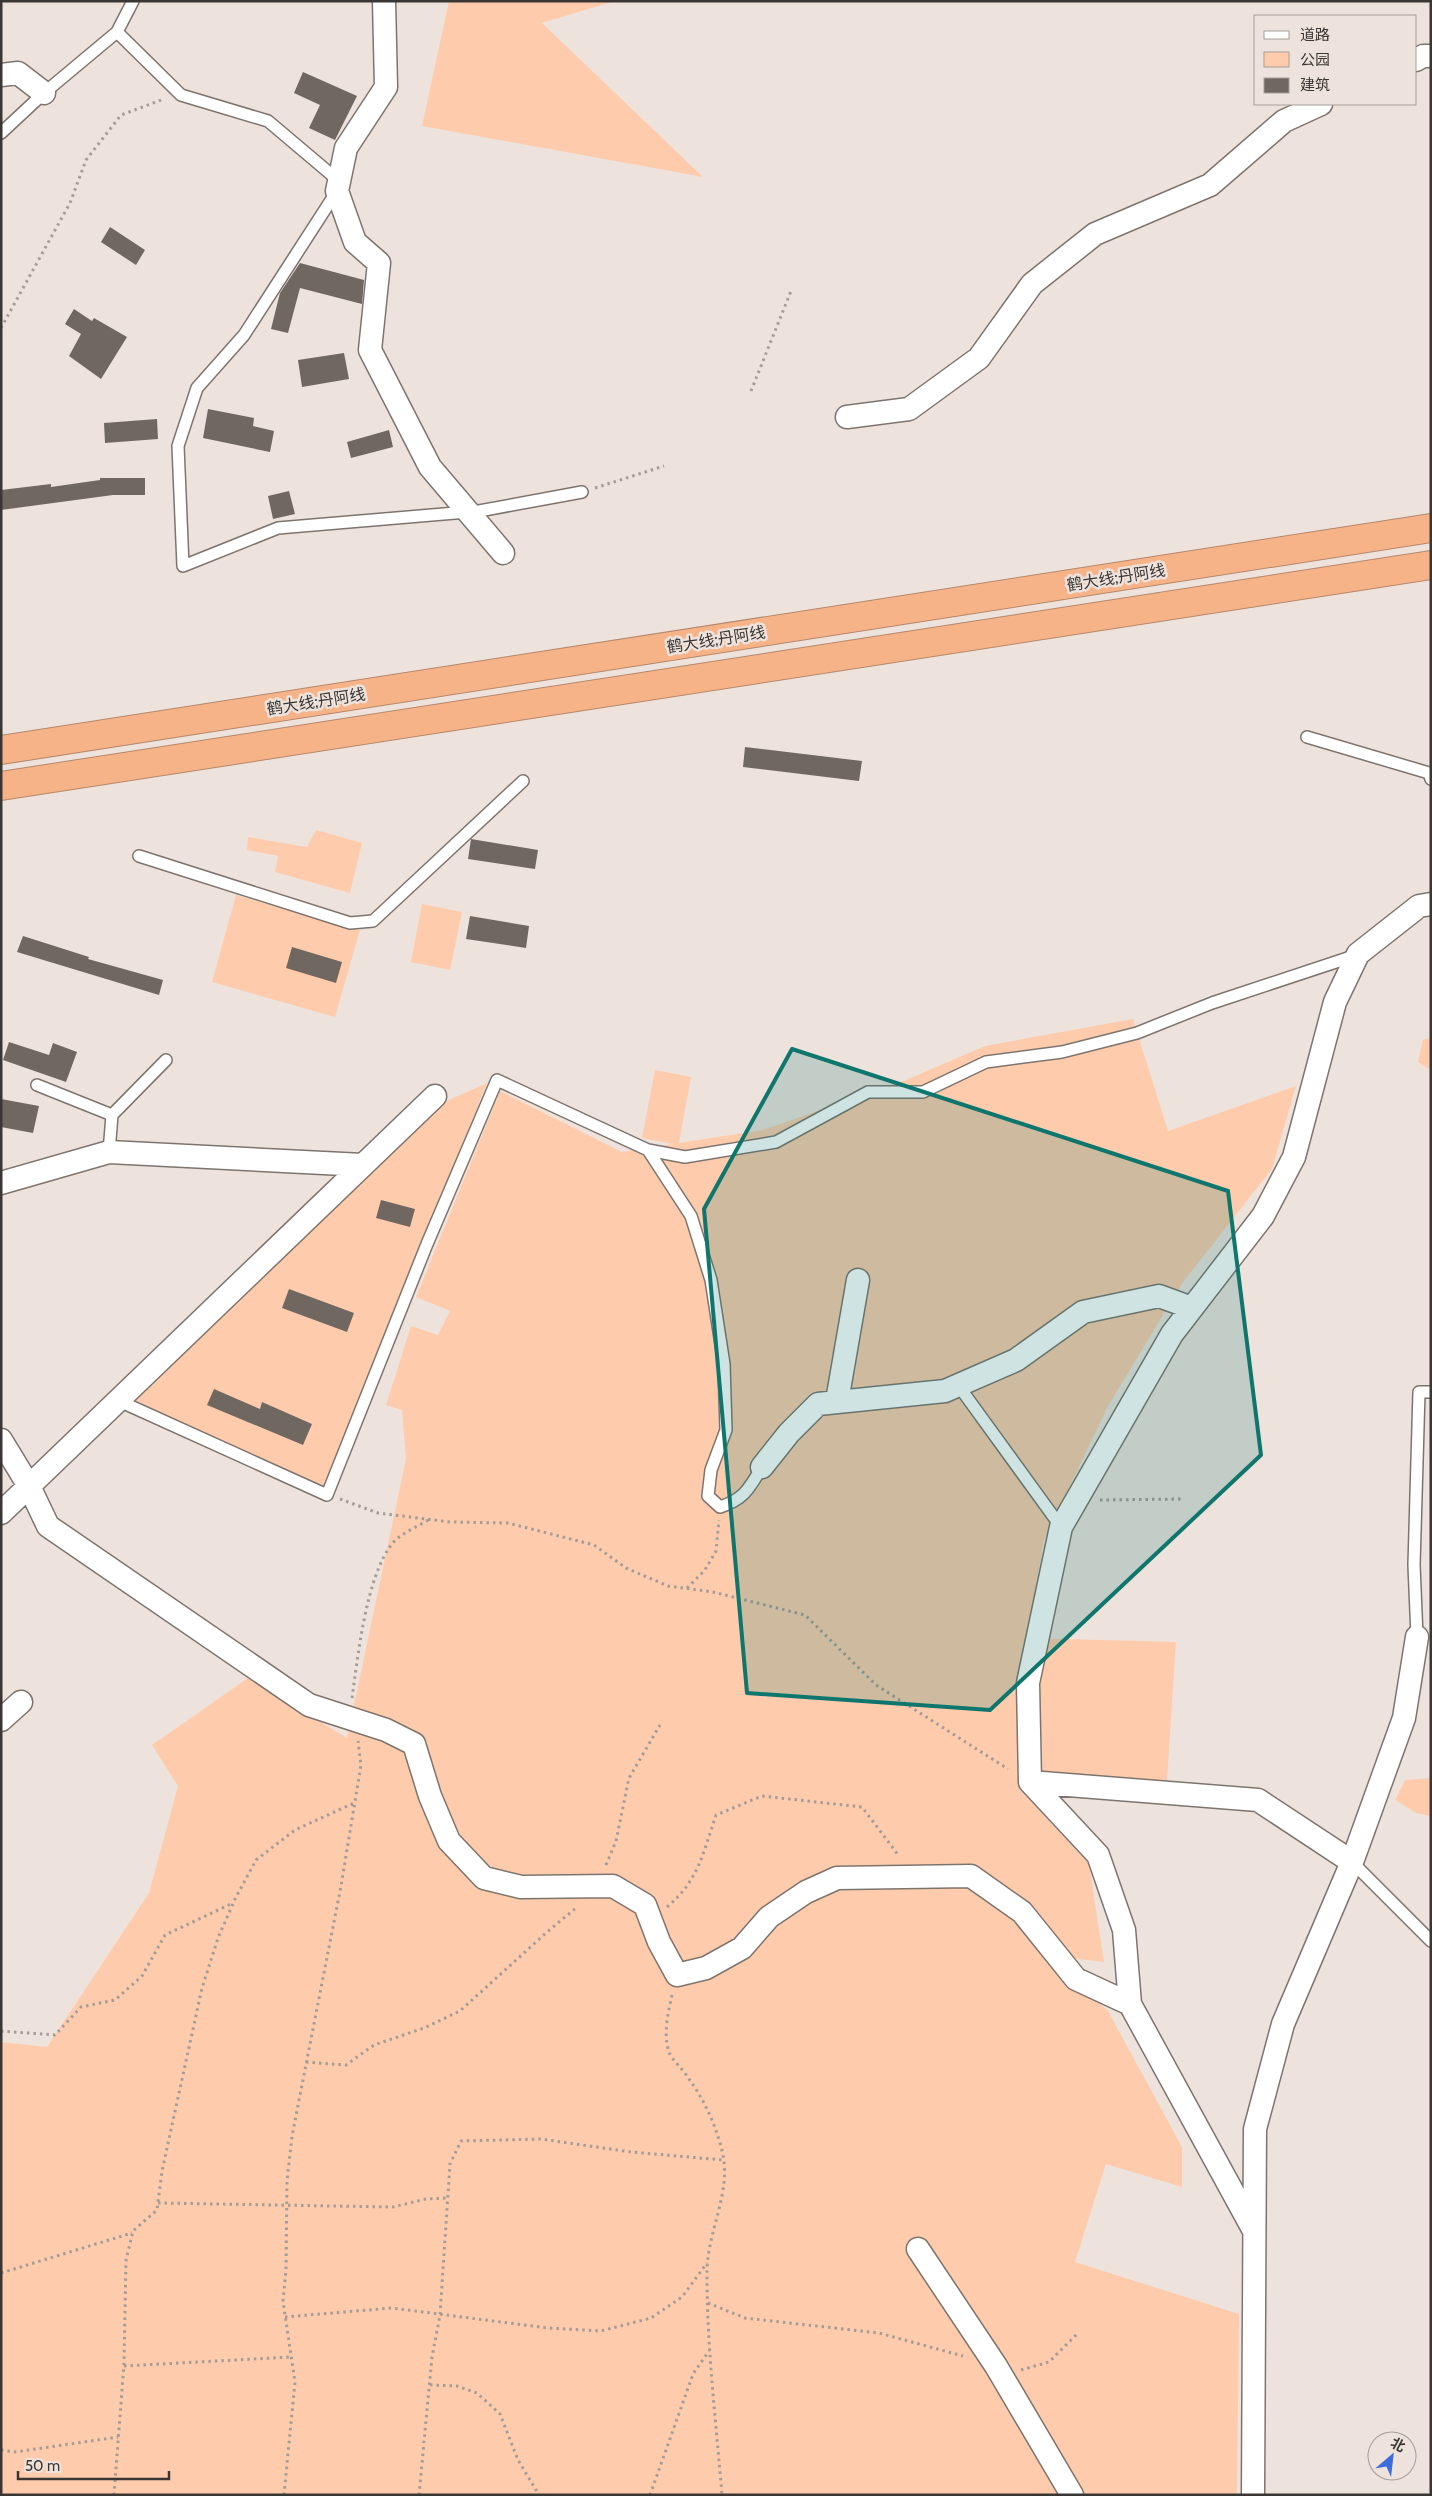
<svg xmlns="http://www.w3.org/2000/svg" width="1432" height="2496" viewBox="0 0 1432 2496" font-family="Cabin,'Noto Sans SC',sans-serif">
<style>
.green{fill:#feccac}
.building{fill:#706761}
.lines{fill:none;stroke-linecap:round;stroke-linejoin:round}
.lane-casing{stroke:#7e746e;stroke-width:14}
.street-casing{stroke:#7e746e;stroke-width:25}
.highway-casing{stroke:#b5876a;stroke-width:30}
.path{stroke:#a49c97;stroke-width:3;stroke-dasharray:2.5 4;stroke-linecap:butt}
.lane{stroke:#fff;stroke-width:11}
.street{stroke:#fff;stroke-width:22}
.highway{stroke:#f7b388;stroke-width:28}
.marked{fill:#0f766e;fill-opacity:0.2;stroke:#0f766e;stroke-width:4;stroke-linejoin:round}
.labels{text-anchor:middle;stroke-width:5;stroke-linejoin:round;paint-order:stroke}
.street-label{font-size:16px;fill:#3a3633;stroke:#eee3dc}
</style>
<rect width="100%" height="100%" fill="#eee3dc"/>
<path class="green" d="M449,1h166l-73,22 161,154 -281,-51z
M316,830l46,13 -12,50 -75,-21 3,-16 -31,-6 1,-13 59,10z
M236,895l124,35 -25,87 -123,-35z
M422,904l40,8 -12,58 -39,-8z
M1133,1019l35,112 128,-45 -24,83 -89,113 -76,126 -63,132 -17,98 149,4 -9,139 -148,8 70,75 15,98 -60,-7 64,56 74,136v40l-76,-23 -31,98 164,52 -2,181h-1236v-453l46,5 102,-154 29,-107 -26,-41 96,-67 99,60 59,-279 -4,-49 -16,-5 25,-79 27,9 12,-24 -34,-14 84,-206 122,61 51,-8 -31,-6 13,-68 36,7 -12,66 84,-13 143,-50 79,-34z
M1431,1037v33l-13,-8 5,-22z
M487,1083l-164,404 -194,-89 311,-294z
M1431,1778v38l-15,-3 -21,-13 10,-20z"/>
<path class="building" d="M303,72l54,24 -22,44 -26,-12 11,-23 -26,-12z
M110,227l35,23 -9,15 -35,-23z
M300,263l64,17 -2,24 -62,-16 -12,45 -17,-4 9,-36z
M74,309l18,12 2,-3 33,19 -26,42 -32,-23 12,-22 -16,-10z
M344,353l5,26 -47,8 -4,-27z
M208,409l46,9 -1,8 21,5 -4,21 -67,-14z
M157,419l1,20 -53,4 -1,-20z
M389,430l4,17 -42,11 -4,-16z
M100,478h45v17h-32l-112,15v-20l50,-6v3l49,-7z
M289,491l6,23 -22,5 -5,-23z
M745,747l117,14 -3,20 -116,-14z
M471,839l67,11 -3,19 -67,-10z
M470,916l59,10 -3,22 -60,-9z
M23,936l66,21 -1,2 75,21 -4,15 -142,-43z
M292,947l50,15 -6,21 -50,-15z
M9,1042l40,13 4,-12 24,9 -11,30 -63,-22z
M1,1099l38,7 -6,27 -32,-6z
M381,1200l34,9 -5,18 -34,-9z
M289,1289l65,24 -7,19 -65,-24z
M214,1389l46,20 2,-7 50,22 -9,21 -96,-40z"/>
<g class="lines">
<defs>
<path id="lane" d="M117,32l64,63 87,26 71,60
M1,133l43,-40 73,-61 16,-31
M337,191l-93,144 -47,53 -19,58 5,120 95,-38 201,-17 103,-19
M1307,737l122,36 2,6
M139,856l211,67 23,-2 150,-140
M37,1085l75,30
M648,1150l43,66 20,64 13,84 2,66 -15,40 -3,26 12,11c24,-8 29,-18 42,-40
M109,1152l3,-37 54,-55
M958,1385l103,142
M117,1400l210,95 100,-251 70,-164 151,70 37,7 91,-15 92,-50h55l63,-30 76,-10 75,-19 75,-30 145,-48
M1417,1637l-3,-72 5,-173h12
M1352,1862l79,79"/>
<path id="street" d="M384,1l2,86 -40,61 -9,43 18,51 24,21 -9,87 60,117 73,86
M1416,60l7,-4h8
M1,75l17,-2 26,20
M847,417l62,-8 70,-51 53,-74 63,-50 115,-49 74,-64 37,-17
M1,1183l108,-31 254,13
M837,1401l21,-121
M1,1440l28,46 19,40 261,179 77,25 28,14 16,52 19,45 35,37 37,9 92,-1 32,19 14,37 18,33 29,-7 36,-20 27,-31 37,-25 31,-14 134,-2 51,36 54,67 54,25 -6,-74 -26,-75 -68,-73 228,18 94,62
M762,1467l27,-34 29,-29 127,-13 71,-31 67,-48 76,-16 33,12
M1,1513l434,-417
M1,1720l20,-18
M1030,1782l-2,-99 33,-156 111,-193 91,-118 31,-59 41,-155 23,-48 61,-48 12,-2
M1130,2004l123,225
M918,2249l78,117 76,129
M1253,2495l2,-366 28,-105 69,-162 52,-144 13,-81"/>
<path id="highway" d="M1,750l1430,-222
M1,786l1430,-221"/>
</defs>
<use href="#lane" class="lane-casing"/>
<use href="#street" class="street-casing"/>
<use href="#highway" class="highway-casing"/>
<path class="path" d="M1,328l69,-125 16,-43 35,-45 43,-16
M751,391l40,-100
M595,488l69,-22
M340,1499l38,14 72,9 58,1 86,22 32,23 42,18 45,6 92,23 71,70 132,84
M1100,1500l83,-1
M687,1588l18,-18 11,-19 3,-31
M352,1698c6,-42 14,-121 40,-154 7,-10 27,-18 38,-25
M606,1865l10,-24 13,-63 31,-53
M667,1907c32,-27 36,-54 49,-92l46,-19 100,11 37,49
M672,1995c-4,18 -9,39 -3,57 3,8 13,16 18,24 17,23 30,51 36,79 8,40 -17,79 -16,120 0,73 9,147 15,220
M1,2031l54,4 26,-28 34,-7 27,-24 23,-41 68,-32
M306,2062l40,3 28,-20 50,-17 36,-17 87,-79 29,-24
M158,2203l235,4 33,-8 22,-1
M1,2273l131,-40
M708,2303l37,15 134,15 84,23
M285,2317l107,-9 156,20 53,3 50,-13 31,-21 25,-34
M124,2366l167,-9
M1021,2370l28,-8 28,-28
M430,2385l27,1 20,7 23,21 18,46 21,35
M1,2450l14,2 103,-15
M114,2495l10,-131 2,-104 7,-29 24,-21 5,-39 40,-183 16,-50 17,-39 21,-39 39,-30 59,-27
M284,2495l11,-113 -12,-81 3,-31 1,-89 5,-45 49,-250 20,-121 -3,-24
M419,2495l13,-138 8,-42 10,-151 11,-23 80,-2 90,13 92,8
M650,2495l43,-121 16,-23"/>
<use href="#lane" class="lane"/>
<use href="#street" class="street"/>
<use href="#highway" class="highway"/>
</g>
<path class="marked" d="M792,1049l436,142 33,264 -271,255 -243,-17 -43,-484z"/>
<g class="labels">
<g class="street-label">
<text transform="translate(1116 577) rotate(-9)" y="6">鹤大线;丹阿线</text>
<text transform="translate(716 639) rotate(-9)" y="6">鹤大线;丹阿线</text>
<text transform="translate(316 701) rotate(-9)" y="6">鹤大线;丹阿线</text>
</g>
</g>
<rect width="1432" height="2496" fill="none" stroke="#3a3633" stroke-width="5"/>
<rect x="1254" y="15" width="162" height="90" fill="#eee3dc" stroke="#a69e98"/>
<rect x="1264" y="31" width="25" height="8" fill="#ffffff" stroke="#a69e98"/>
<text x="1300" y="40" font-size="15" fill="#3a3633">道路</text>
<rect x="1264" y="52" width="25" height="15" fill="#feccac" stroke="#a69e98"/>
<text x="1300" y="65" font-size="15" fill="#3a3633">公园</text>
<rect x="1264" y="78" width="25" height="15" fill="#706761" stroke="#a69e98"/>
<text x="1300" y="90" font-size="15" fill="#3a3633">建筑</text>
<g transform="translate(1392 2456) rotate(28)"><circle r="24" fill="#eee3dc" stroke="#a69e98"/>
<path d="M0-4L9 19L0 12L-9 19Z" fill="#3c6ddd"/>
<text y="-8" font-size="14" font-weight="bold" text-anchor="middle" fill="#3a3633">北</text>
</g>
<path d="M18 2471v8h151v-8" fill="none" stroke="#3a3633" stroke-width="2.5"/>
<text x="25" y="2471" font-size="15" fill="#3a3633" stroke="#eee3dc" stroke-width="4" paint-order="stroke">50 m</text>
</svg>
